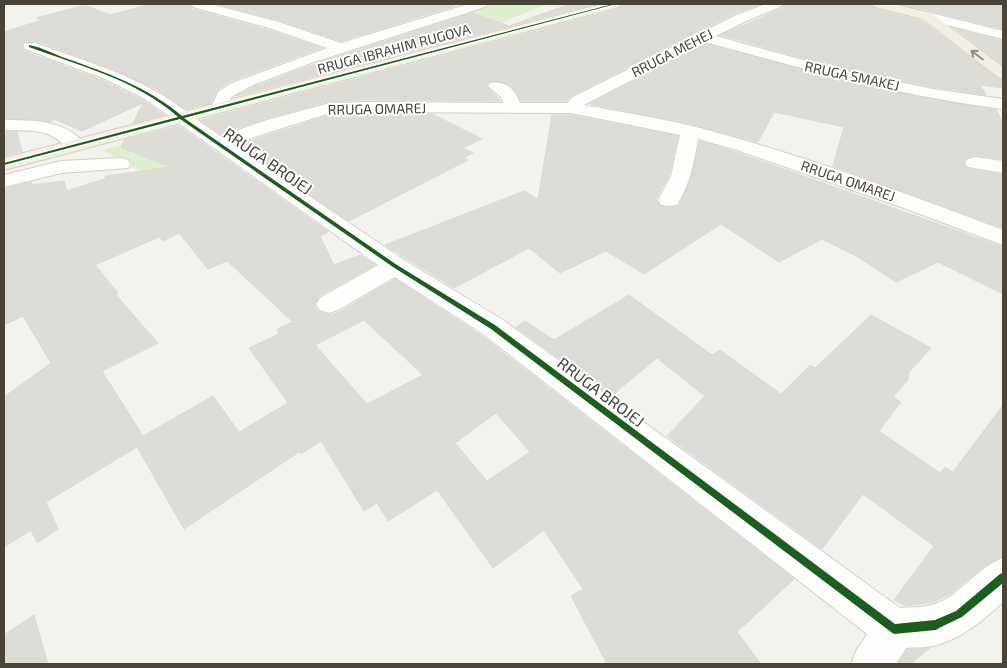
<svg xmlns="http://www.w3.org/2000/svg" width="1007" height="668" viewBox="0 0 1007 668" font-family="'Exo 2',sans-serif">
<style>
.green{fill:#dfeece}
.building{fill:#dddbd5;stroke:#dbd9d3;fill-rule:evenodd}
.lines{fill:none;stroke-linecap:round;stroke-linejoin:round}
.minor-casing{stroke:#d1cfcb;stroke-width:2}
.major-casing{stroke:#d5cfbb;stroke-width:2}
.minor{fill:#fdfdfc;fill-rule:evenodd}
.major{fill:#f2efe5;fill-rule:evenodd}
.cycleway-casing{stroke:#fff;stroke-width:3}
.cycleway{fill:#1b5e20;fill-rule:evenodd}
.oneway{stroke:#969186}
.labels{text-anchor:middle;stroke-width:4;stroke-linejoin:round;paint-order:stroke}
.far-street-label{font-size:14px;fill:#4a4438;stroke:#fff}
.street-label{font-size:16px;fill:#4a4438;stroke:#fff}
</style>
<rect width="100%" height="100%" fill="#f3f2ed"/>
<path class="green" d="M491,4h56l-52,21 -33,-10z
M166,133h22l30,20 -19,5 -13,9 -47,4 -36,-21z"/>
<path class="building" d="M151,4h38l3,5 76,21 53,18 -90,33 -14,9 -6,13 -25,6 -28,-19 -45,-21 -77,-28h-11l-4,4 3,6 80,30 40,20 20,14 -31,8 10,-20 -61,28 -28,-12 -3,3 -47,-4v-86l38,-12 -6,-2 46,-12h5l23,9z
M216,4h238l1,2 -114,35 -62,-21z
M570,4h25l-359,92 16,-8 60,-23 160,-52 37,13z
M623,4h138l-26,9 -163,82 -6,6h-45l-11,-16 -15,-5 -7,2 -2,4 15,15 -136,-1 -39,2 -59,16 -47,16 -19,-14 418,-111z
M784,4h87l4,5 47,12 75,57 6,3v7l-23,-3 6,10 -53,-8 -97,-20 -115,-32 60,-26z
M900,4h103v25l-76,-19z
M956,29l47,12v24z
M705,44l185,47 106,19 7,12v37l-29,-4 -8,3 -3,5 5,6 35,6v53l-170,-62 11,-39 -70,-15 -16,30 -75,-20 -93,-18z
M365,114h67l50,25 -19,9 10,5 -9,5 4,2 -119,61 -113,-76 91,-29z
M552,115h19l107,21 -9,39 -13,24 5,8 18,-1 11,-24 10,-41 33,10 270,96v47l-65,-32 -42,20 -38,-25 -36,-18 -43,23 -58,-38 -77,50 -38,-23 -46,22 -31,-25 -75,40 -69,-43 139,-54 14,8z
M179,126l149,106 -8,4 14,29 26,-10 15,10 -56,31 -5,9 5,7 11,3 9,-3 56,-33 87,57 312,243 -57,53 24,32h-154l-36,-68 12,-7 -39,-59 -51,38 -56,-78 -49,31 -11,-18 -13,8 -43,-70 -20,13 -2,-2 -115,77 -47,-82 -91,55 12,27 -21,14 -6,-13 -27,17v-150l47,-34 -28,-47 -19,9v-136l27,-7 1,3 32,-4 3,10 37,-12 2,-3 64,-9 -49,-20 3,-7zM179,233l29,36 19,-8 66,61 -16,7 2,5 -30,14 39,55 -49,29 -26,-36 -70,40 -41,-65 56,-28 -43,-49 3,-1 -23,-28 64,-28 4,4zM364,320l59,55 -56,29 -52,-59zM496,413l34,39 -43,29 -32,-38z
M4,132h13l5,19 -18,5z
M629,295l83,60 8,-5 61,44 29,-29 5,3 56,-53 60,33 -22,24 -1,8 -15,17 8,5 -22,29 61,42 5,-6 8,5 50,-67v151l-19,10 -33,27 -17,9 -28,4 -12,-6 40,-54 -71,-52 -41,55 -155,-113 38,-40 -48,-38 -46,38 -95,-69 9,-6 29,19z
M34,615l14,49h-44v-29z
M930,648l-20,16h-12l9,-14z"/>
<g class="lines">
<defs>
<path id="minor" d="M191,4h19l69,18 62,21 128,-39h18l-2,3 -174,56 -60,23 -20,11 -6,15h-12l-2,-4 7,-16 14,-9 95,-35 -58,-20 -76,-21z
M766,4h16l-2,3 -34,14 -30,15 120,33 97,20 70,10v10c-101,-12 -199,-40 -298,-67l-121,63c37,7 76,13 112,22 104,27 206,65 307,103v15l-102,-38 -167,-58 -36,-10c-4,24 -8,45 -21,66l-8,1 -8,-1 -3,-5 13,-24 9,-41 -109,-22 -206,-1 -38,2 -95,30 172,116 99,60 397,288c11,-1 24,0 35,-4 25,-8 42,-37 68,-46v44c-20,18 -39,35 -66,43 -9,3 -21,2 -31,3l-10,16h-45l6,-15 10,-15 -384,-300 -88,-57 -57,33 -9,3 -9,-3 -4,-6 4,-6 58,-33 -233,-166 -40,-20 -80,-30 -2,-3 2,-3h10c41,15 84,27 122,49 22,12 42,30 63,44l47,-16 59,-16 39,-2 138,1 -1,-5 -14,-12 2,-3c14,-4 26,7 30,20h47l6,-6 163,-82z
M927,12l76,19v8l-80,-20 -2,-3z
M4,120c28,0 64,0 81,25l-2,4c-15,4 -22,-10 -35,-15 -14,-5 -30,-3 -44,-4z
M975,157l28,4v12l-35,-6 -3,-4 3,-4z
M121,158l7,2 3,4 -3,4 -67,5 -57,14v-12l57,-14z"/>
<path id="major" d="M602,4h19l-2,3 -615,163v-12z
M873,4h20l38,9 72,54v12l-5,-2 -75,-58 -48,-12z"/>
</defs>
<use href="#minor" class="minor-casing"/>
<use href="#major" class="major-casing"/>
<use href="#minor" class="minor"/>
<use href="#major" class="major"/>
<defs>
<path id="cycleway" d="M613,4h3l-432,114 213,147 98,60 400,299 40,-4 21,-9 44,-37 3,-1v10l-41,34 -23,11 -3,2 -42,4 -3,-2 -400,-303 -98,-62 -213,-148 -176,46v-2l174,-46c-41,-37 -98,-51 -149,-70v-2c12,2 25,9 36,13 42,15 83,29 117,58z"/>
</defs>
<use href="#cycleway" class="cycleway-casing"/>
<use href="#cycleway" class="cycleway"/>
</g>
<defs><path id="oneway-shaft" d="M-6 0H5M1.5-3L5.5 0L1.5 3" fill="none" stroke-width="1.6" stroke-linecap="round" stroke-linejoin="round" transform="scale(1.25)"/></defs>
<use class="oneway" href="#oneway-shaft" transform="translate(977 55) rotate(-143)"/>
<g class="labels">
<g class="far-street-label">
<text transform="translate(394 49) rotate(-15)" y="5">RRUGA IBRAHIM RUGOVA</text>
<text transform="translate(672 53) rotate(-27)" y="5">RRUGA MEHEJ</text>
<text transform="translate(852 76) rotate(12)" y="5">RRUGA SMAKEJ</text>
<text transform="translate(377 109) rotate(-1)" y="5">RRUGA OMAREJ</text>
<text transform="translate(848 181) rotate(19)" y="5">RRUGA OMAREJ</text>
</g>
<g class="street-label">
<text transform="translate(268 161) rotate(35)" y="6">RRUGA BROJEJ</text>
<text transform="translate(601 392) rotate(37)" y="6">RRUGA BROJEJ</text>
</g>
</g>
<rect width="1007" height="668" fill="none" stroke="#4a4438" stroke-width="10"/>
</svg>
